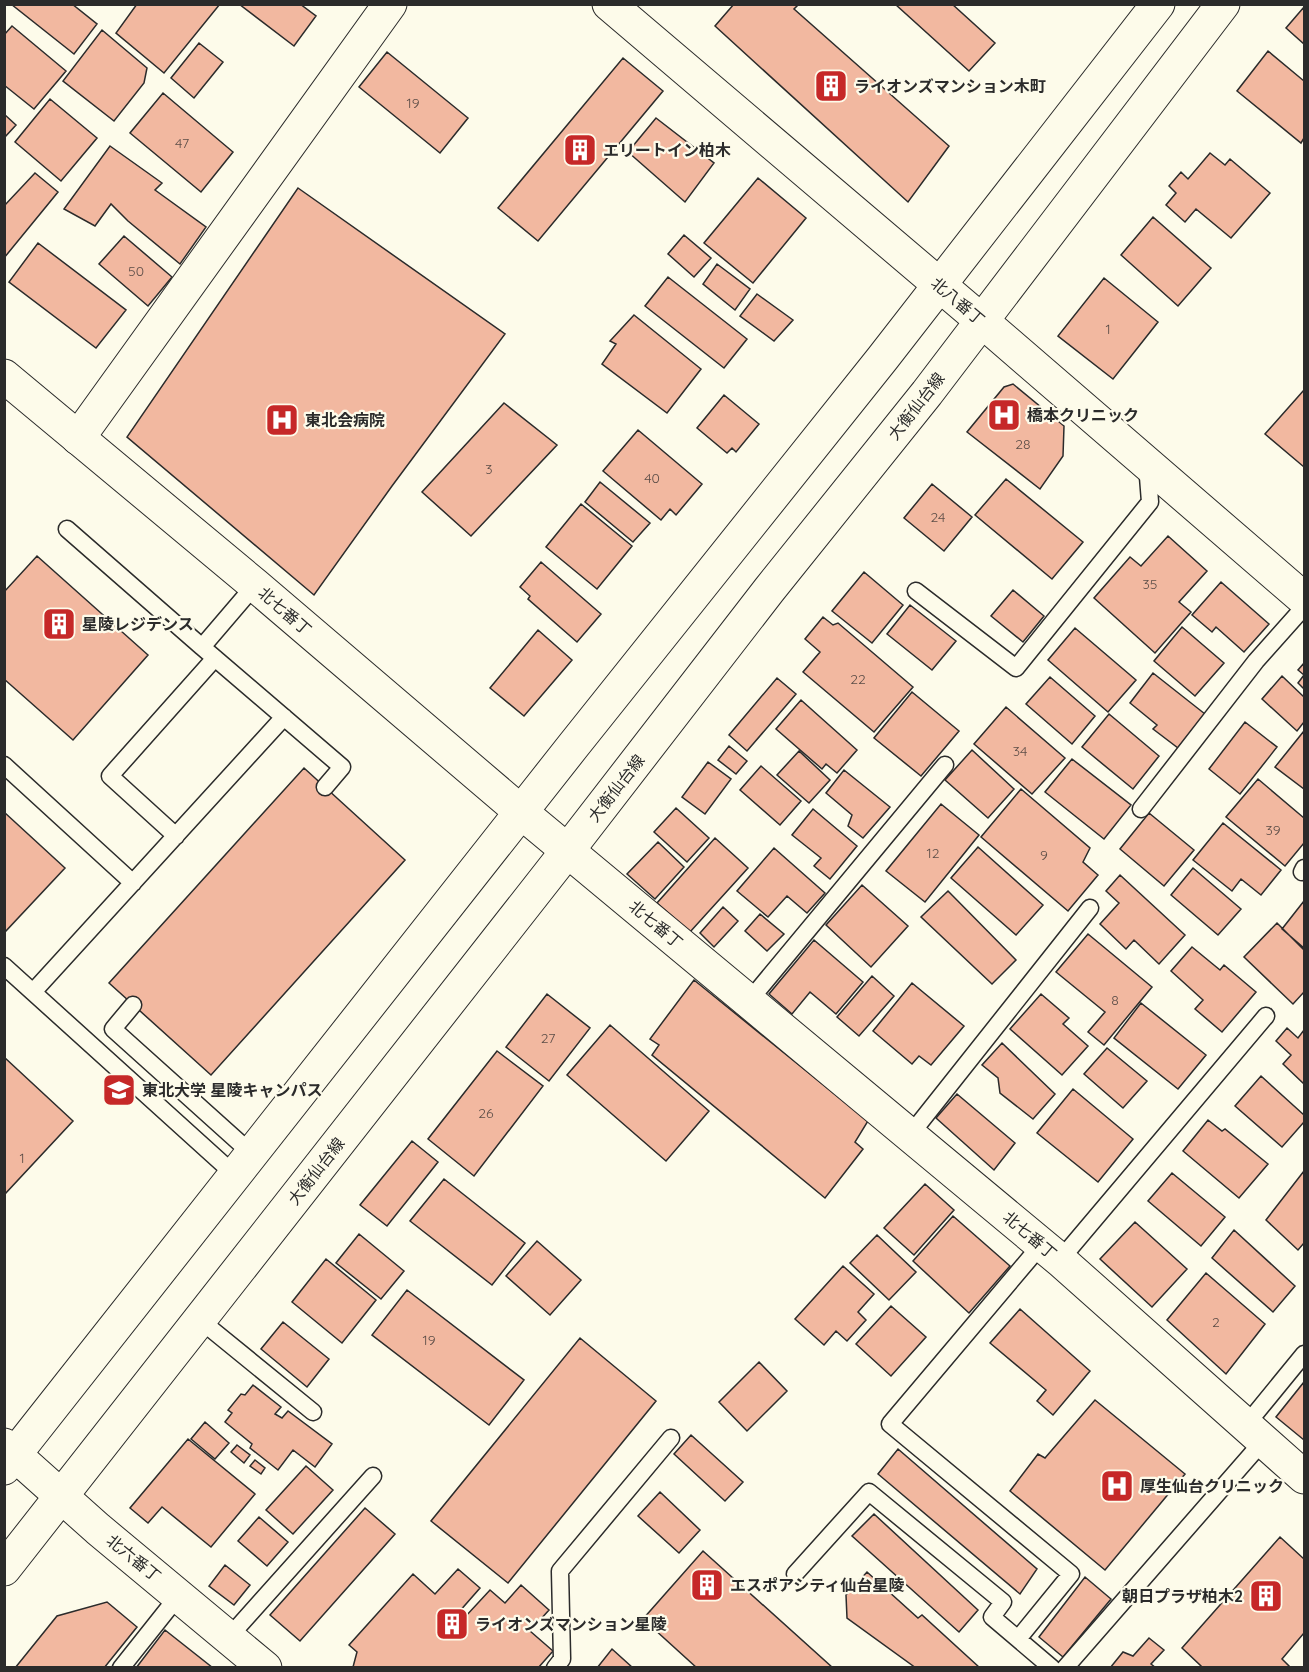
<svg xmlns="http://www.w3.org/2000/svg" width="1309" height="1672" viewBox="0 0 1309 1672" font-family="Quicksand,'Noto Sans JP',sans-serif">
<style>
.building{fill:#f2b8a0;stroke:#2b2b2b;stroke-width:1.5}
.lines{fill:none;stroke-linecap:round;stroke-linejoin:round}
.service-casing{stroke:#2b2b2b;stroke-width:19}
.minor-casing{stroke:#2b2b2b;stroke-width:35}
.tertiary-casing{stroke:#2b2b2b;stroke-width:35}
.secondary-casing{stroke:#2b2b2b;stroke-width:35}
.service{stroke:#fdfbea;stroke-width:16}
.minor{stroke:#fdfbea;stroke-width:33}
.tertiary{stroke:#fdfbea;stroke-width:33}
.secondary{stroke:#fdfbea;stroke-width:33}
.labels{text-anchor:middle;stroke-width:4.5;stroke-linejoin:round;paint-order:stroke}
.number-label{font-size:14px;fill:#5d4e48}
.poi-label{font-size:16px;font-weight:bold;fill:#2b2b2b;stroke:#fdfbea;text-anchor:start}
.street-label{font-size:16px;fill:#2b2b2b;stroke:#fdfbea}
</style>
<rect width="100%" height="100%" fill="#fdfbea"/>
<path class="building" d="M11,4h61l25,20 -23,30z
M137,4h83l-56,69 -48,-40z
M239,4h61l16,12 -22,30z
M734,4h65l-5,5 155,137 -41,56 -193,-176z
M895,4h57l43,39 -26,28z
M1304,7v37l-18,-16z
M12,26l54,45 -32,38 -30,-24v-50z
M102,30l45,38 -3,15 -30,38 -51,-40z
M199,43l24,19 -29,36 -23,-20z
M1268,51l36,30v57l-3,5 -64,-52z
M387,52l81,66 -28,35 -81,-66z
M623,58l40,33 -125,150 -40,-33z
M163,93l70,59 -32,40 -71,-59z
M50,99l47,39 -36,43 -46,-39z
M4,114l12,11 -12,13z
M656,118l58,45 -29,39 -57,-50z
M110,146l52,37 -7,7 51,37 -26,37 -52,-43 -17,-17 -16,22 -31,-17z
M1210,153l15,12 5,-6 40,34 -39,45 -35,-29 -11,13 -19,-17 10,-12 -7,-7 12,-14 7,7z
M35,173l23,19 -54,66v-52z
M758,178l48,40 -53,65 -49,-40z
M298,188l207,146 -113,152 -78,109 -187,-158z
M1153,217l58,51 -33,38 -57,-51z
M684,235l27,23 -17,19 -26,-23z
M124,236l48,41 -24,29 -49,-42z
M38,243l88,67 -30,38 -87,-66z
M717,264l33,25 -15,21 -32,-26z
M668,277l79,62 -23,29 -79,-62z
M1104,278l54,44 -45,57 -55,-43z
M757,294l36,26 -19,21 -34,-25z
M634,315l67,54 -34,44 -65,-49 14,-20 -6,-3z
M1013,384l51,42 -1,30 -23,33 -73,-57 37,-45z
M1304,390v77l-39,-33z
M724,395l35,29 -23,28 -4,-4 -5,5 -30,-25z
M504,403l53,42 -86,91 -49,-44z
M638,430l64,54 -26,31 -6,-6 -9,11 -58,-49z
M1006,479l77,63 -31,37 -77,-64z
M600,482l50,41 -17,19 -48,-40z
M932,484l40,33 -28,34 -40,-33z
M581,504l51,42 -35,43 -51,-42z
M1168,536l39,35 -28,31 12,10 -36,41 -61,-55 36,-41 11,9z
M37,556l111,99 -75,85 -69,-61v-87z
M541,562l60,52 -24,28 -49,-43 2,-3 -10,-9z
M864,572l39,33 -31,38 -40,-32z
M1221,582l48,42 -25,28 -28,-25 -4,5 -20,-17z
M1013,590l31,26 -21,26 -32,-26z
M910,605l46,36 -24,29 -45,-36z
M823,617l10,8 5,-2 75,64 -39,45 -71,-60 17,-20 -15,-13z
M1182,627l42,36 -29,33 -41,-35z
M1075,628l61,52 -28,32 -60,-52z
M538,630l34,30 -48,56 -34,-28z
M1304,663v26l-6,-6 6,-8 -6,-5z
M1153,673l52,41 -27,34 -25,-19 4,-4 -27,-22z
M1282,676l22,21v25l-7,9 -35,-32z
M1050,677l45,39 -23,28 -46,-40z
M777,678l19,16 -49,57 -18,-16z
M912,692l47,39 -38,45 -47,-38z
M801,700l56,50 -20,23 -11,-9 -4,5 -46,-40z
M1006,707l59,51 -33,36 -58,-50z
M1109,714l50,42 -26,33 -51,-42z
M1245,722l32,25 -37,47 -31,-25z
M1304,731v58l-29,-22z
M729,746l18,15 -11,13 -18,-14z
M972,750l42,39 -26,29 -43,-38z
M799,751l31,29 -21,23 -32,-28z
M1072,759l59,46 -27,34 -59,-47z
M708,762l23,17 -26,35 -23,-17z
M761,766l40,35 -21,24 -40,-35z
M304,768l101,92 -194,215 -102,-92z
M844,770l46,37 -27,31 -15,-12 4,-11 -26,-22z
M1258,779l46,39v25l-19,23 -59,-49z
M1021,789l69,59 -7,14 15,13 -30,36 -87,-74z
M941,804l38,31 -54,67 -39,-31z
M676,808l33,30 -22,24 -33,-30z
M813,809l44,37 -27,33 -16,-13 7,-8 -29,-23z
M4,812l61,56 -61,65z
M1149,813l45,37 -30,36 -44,-37z
M1223,823l58,47 -20,25 -20,-16 -9,12 -39,-31z
M715,838l33,30 -58,64 -33,-29z
M658,842l26,25 -29,32 -28,-25z
M978,847l65,58 -27,30 -65,-57z
M774,848l51,45 -18,20 -20,-17 -19,21 -31,-26z
M1193,868l48,41 -23,26 -47,-40z
M1120,875l65,60 -26,29 -25,-24 -8,9 -26,-25 19,-21 -13,-12z
M862,885l46,41 -37,41 -45,-42z
M948,891l68,69 -24,24 -71,-67z
M1304,901v47l-22,-19z
M723,907l15,14 -24,26 -14,-14z
M760,914l24,20 -17,17 -22,-20z
M1277,923l27,27v42l-11,12 -49,-47z
M1088,934l64,53 -48,58 -16,-13 17,-20 -49,-40z
M814,940l49,42 -27,32 -26,-22 -18,22 -23,-20z
M1192,947l28,23 4,-5 32,27 -34,40 -27,-23 8,-9 -32,-29z
M872,976l22,20 -35,40 -22,-19z
M694,980l174,141 -13,21 8,7 -38,49 -173,-143 7,-10 -9,-6z
M912,983l52,43 -33,39 -12,-9 -7,8 -39,-33z
M547,994l43,34 -41,53 -43,-34z
M1041,994l28,24 -6,6 25,22 -26,29 -52,-46z
M1141,1003l65,52 -28,34 -64,-51z
M610,1025l99,86 -43,50 -99,-86z
M1287,1028l11,10 6,-8v54l-21,-20 8,-9 -15,-14z
M1002,1043l53,51 -22,25 -33,-26 -2,-15 -16,-13z
M1107,1048l40,33 -24,27 -39,-34z
M497,1051l46,35 -69,90 -46,-37z
M4,1057l69,64 -69,74z
M1261,1076l43,39v7l-22,25 -47,-41z
M1073,1089l60,50 -35,43 -61,-49z
M957,1094l58,49 -21,27 -58,-52z
M1208,1120l14,11 3,-2 43,35 -29,34 -56,-47z
M412,1141l26,21 -51,64 -27,-21z
M1304,1171v72l-6,7 -32,-30z
M1172,1173l53,44 -24,29 -53,-45z
M444,1179l81,64 -33,42 -82,-64z
M925,1184l29,26 -40,45 -30,-27z
M953,1216l57,50 -41,47 -56,-52z
M1135,1222l52,47 -35,38 -52,-48z
M1234,1230l61,56 -22,26 -61,-54z
M359,1234l45,37 -23,28 -45,-36z
M877,1235l39,37 -27,28 -39,-37z
M537,1241l44,39 -31,35 -44,-39z
M326,1259l50,41 -34,43 -50,-41z
M843,1266l31,28 -16,18 8,8 -19,21 -11,-10 -12,14 -29,-26z
M1206,1273l59,51 -39,50 -59,-54z
M407,1290l117,90 -35,45 -117,-90z
M891,1306l35,31 -35,39 -35,-32z
M1020,1309l70,62 -37,44 -16,-14 9,-11 -56,-47z
M283,1322l46,37 -22,28 -46,-38z
M580,1338l76,63 -148,182 -77,-62z
M759,1362l28,29 -40,40 -28,-29z
M1304,1382v58l-28,-23z
M253,1385l28,22 -6,7 7,4 6,-7 44,33 -17,23 -22,-17 -15,20 -28,-22 2,-4 -27,-22 7,-9 -4,-3 13,-16 4,1z
M1095,1400l90,74 -80,96 -95,-79 28,-37 7,4z
M205,1422l24,21 -14,16 -24,-20z
M691,1435l52,47 -18,19 -51,-47z
M188,1439l67,55 -44,53 -49,-40 -14,16 -18,-15z
M237,1445l13,10 -6,8 -13,-11z
M898,1449l139,120 -17,25 -142,-120z
M255,1460l10,8 -4,6 -11,-8z
M306,1466l27,24 -40,44 -27,-24z
M660,1492l40,38 -21,23 -41,-37z
M365,1508l30,26 -95,107 -30,-26z
M874,1514l104,96 -19,22 -107,-96z
M259,1517l29,25 -21,24 -29,-25z
M1280,1537l24,22v74l-22,26 7,7 -1,2h-88l1,-2 -19,-18z
M703,1551l130,117h-136l-54,-49z
M225,1565l25,20 -16,20 -25,-19z
M458,1569l22,19 -21,24 6,5 25,-27 15,13 16,-18 28,25 -19,21 23,20 -15,17 -185,-1 4,-15 -8,-7 64,-71 22,20z
M867,1572l51,46 4,-3 58,53h-64l-69,-50 -1,-23z
M1085,1577l26,22 -48,58 -24,-20z
M107,1602l30,25 -33,41h-89l42,-52z
M165,1630l48,38h-77z
M1149,1638l15,12 -13,14 5,4h-46l13,-16 10,4z
M612,1649l21,19h-36z"/>
<g class="lines">
<defs>
<path id="service" d="M67,529l135,118
M255,585l-53,62 140,120 -17,20
M916,591l100,77 134,-166 -3,-38
M4,765l129,118
M1141,809l115,-148 48,-54
M176,836l-66,-60 105,-118
M1302,872l2,-4
M4,966l231,209
M33,992l251,-275
M749,1001l196,-236
M133,1005l-20,24 139,125
M910,1135l180,-227
M1060,1260l206,-244
M200,1320l113,92
M1246,1425l58,-71
M795,1574l74,-82 134,110 -11,15 60,51
M229,1637l144,-161
M1018,1639l53,-65 -181,-150 151,-179
M121,1668l58,-73
M555,1668l7,-9 -2,-88 111,-133
M1065,1668l199,-228"/>
<path id="minor" d="M609,4l373,317 322,278
M78,438l312,-434
M521,812l539,448 244,217"/>
<path id="tertiary" d="M4,376l251,209 266,227
M4,1445l94,84 167,139"/>
<path id="secondary" d="M4,1468l569,-722 309,-387 276,-355
M4,1569l564,-719 201,-260 158,-197 296,-389"/>
</defs>
<use href="#service" class="service-casing"/>
<use href="#minor" class="minor-casing"/>
<use href="#tertiary" class="tertiary-casing"/>
<use href="#secondary" class="secondary-casing"/>
<use href="#service" class="service"/>
<use href="#minor" class="minor"/>
<use href="#tertiary" class="tertiary"/>
<use href="#secondary" class="secondary"/>
</g>
<defs>
<symbol id="building-square" viewBox="-11 -11 22 22"><rect x="-9" y="-9" width="18" height="18" rx="4" fill="#c62828" stroke="#fdfbea"/><path d="M-4-6H4V6H1V3H-1V6H-4ZM-2.5-4.3h1.7v1.8h-1.7ZM.8-4.3h1.7v1.8H.8ZM-2.5-1h1.7V.8h-1.7ZM.8-1h1.7V.8H.8Z" fill="#fff"/></symbol>
<symbol id="hospital-square" viewBox="-11 -11 22 22"><rect x="-9" y="-9" width="18" height="18" rx="4" fill="#c62828" stroke="#fdfbea"/><path d="M-5-5h3v3.5h4V-5h3V5h-3V1.5h-4V5h-3Z" fill="#fff"/></symbol>
<symbol id="university-square" viewBox="-11 -11 22 22"><rect x="-9" y="-9" width="18" height="18" rx="4" fill="#c62828" stroke="#fdfbea"/><path d="M0-5L7-2L0 1L-7-2ZM-4 1L0 2.5L4 1V4Q0 6-4 4Z" fill="#fff"/></symbol>
</defs>
<g fill-rule="evenodd">
<use href="#building-square" x="812" y="67" width="38" height="38"/>
<use href="#building-square" x="561" y="131" width="38" height="38"/>
<use href="#hospital-square" x="985" y="396" width="38" height="38"/>
<use href="#hospital-square" x="263" y="401" width="38" height="38"/>
<use href="#building-square" x="40" y="605" width="38" height="38"/>
<use href="#university-square" x="100" y="1071" width="38" height="38"/>
<use href="#hospital-square" x="1098" y="1467" width="38" height="38"/>
<use href="#building-square" x="688" y="1566" width="38" height="38"/>
<use href="#building-square" x="1247" y="1577" width="38" height="38"/>
<use href="#building-square" x="433" y="1605" width="38" height="38"/>
</g>
<g class="labels">
<g class="number-label">
<text x="413" y="108">19</text>
<text x="182" y="148">47</text>
<text x="136" y="276">50</text>
<text x="1108" y="334">1</text>
<text x="1023" y="449">28</text>
<text x="489" y="474">3</text>
<text x="652" y="483">40</text>
<text x="938" y="522">24</text>
<text x="1150" y="589">35</text>
<text x="858" y="684">22</text>
<text x="1020" y="756">34</text>
<text x="1273" y="835">39</text>
<text x="933" y="858">12</text>
<text x="1044" y="860">9</text>
<text x="1115" y="1005">8</text>
<text x="548" y="1043">27</text>
<text x="486" y="1118">26</text>
<text x="22" y="1163">1</text>
<text x="1216" y="1327">2</text>
<text x="429" y="1345">19</text>
</g>
<g class="poi-label">
<text x="854" y="92">ライオンズマンション木町</text>
<text x="603" y="156">エリートイン柏木</text>
<text x="1027" y="421">橋本クリニック</text>
<text x="305" y="426">東北会病院</text>
<text x="82" y="630">星陵レジデンス</text>
<text x="142" y="1096">東北大学 星陵キャンパス</text>
<text x="1140" y="1492">厚生仙台クリニック</text>
<text x="730" y="1591">エスポアシティ仙台星陵</text>
<text x="1243" y="1602" text-anchor="end">朝日プラザ柏木2</text>
<text x="475" y="1630">ライオンズマンション星陵</text>
</g>
<g class="street-label">
<text transform="translate(958 301) rotate(40)" y="6">北八番丁</text>
<text transform="translate(916 406) rotate(-52)" y="6">大衡仙台線</text>
<text transform="translate(285 611) rotate(41)" y="6">北七番丁</text>
<text transform="translate(616 788) rotate(-52)" y="6">大衡仙台線</text>
<text transform="translate(656 924) rotate(40)" y="6">北七番丁</text>
<text transform="translate(316 1171) rotate(-52)" y="6">大衡仙台線</text>
<text transform="translate(1030 1235) rotate(40)" y="6">北七番丁</text>
<text transform="translate(134 1558) rotate(39)" y="6">北六番丁</text>
</g>
</g>
<rect width="1309" height="1672" fill="none" stroke="#2b2b2b" stroke-width="12"/>
</svg>
